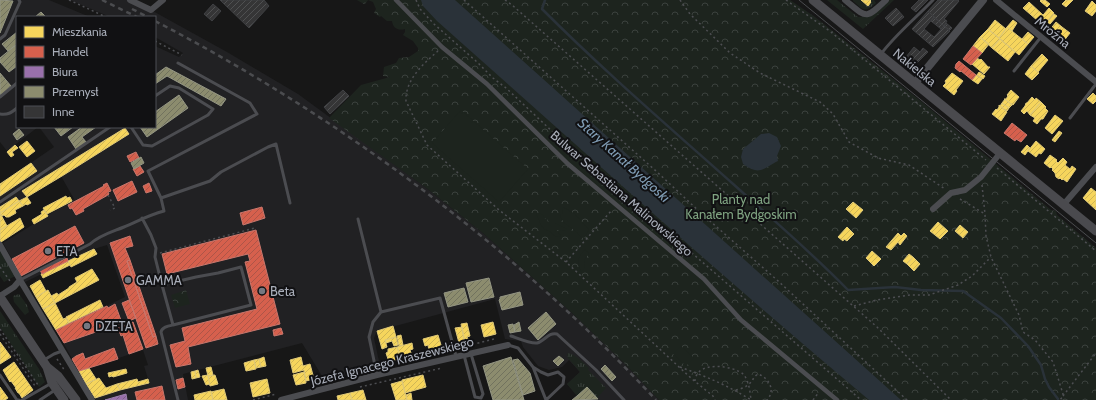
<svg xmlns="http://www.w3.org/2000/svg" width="1096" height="400" viewBox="0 0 1096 400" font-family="Cabin,sans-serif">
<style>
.built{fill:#212123}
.grass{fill:url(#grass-tufts)}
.forest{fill:url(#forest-crowns)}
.garden{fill:#1d241e}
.water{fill:#2a3239}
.homes{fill:url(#homes-hatch);stroke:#dfc978}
.shops{fill:url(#shops-hatch);stroke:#c8776d}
.offices{fill:url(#offices-hatch);stroke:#9e82af}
.industry{fill:url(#industry-hatch);stroke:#949684}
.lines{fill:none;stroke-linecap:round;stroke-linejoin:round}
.stream{stroke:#2a3239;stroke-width:2.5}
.building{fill:url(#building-hatch);stroke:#3f4043}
.path{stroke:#4d4e52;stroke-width:1.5;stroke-dasharray:2 3;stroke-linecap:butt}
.service{stroke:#4b4c50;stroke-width:3}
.pedestrian{stroke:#4b4c50;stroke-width:4.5}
.minor{stroke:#4b4c50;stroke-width:6}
.tertiary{stroke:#4b4c50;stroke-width:8}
.secondary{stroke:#4a4a4e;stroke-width:9}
.tram{stroke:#4b4c4f;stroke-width:1}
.rail{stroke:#4b4c4f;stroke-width:2.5;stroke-dasharray:5 4;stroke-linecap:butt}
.poi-dot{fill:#757880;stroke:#111113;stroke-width:1.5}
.labels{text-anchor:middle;stroke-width:4;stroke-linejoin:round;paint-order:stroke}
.street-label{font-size:13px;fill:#a8adb8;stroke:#111113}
.park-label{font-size:13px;fill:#7fa381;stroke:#111113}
.poi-label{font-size:13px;fill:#a8adb8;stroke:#111113;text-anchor:start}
.water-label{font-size:14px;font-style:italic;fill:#7f9bb3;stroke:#111113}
</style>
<defs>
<pattern id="grass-tufts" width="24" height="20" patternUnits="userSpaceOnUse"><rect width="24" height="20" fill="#1d241e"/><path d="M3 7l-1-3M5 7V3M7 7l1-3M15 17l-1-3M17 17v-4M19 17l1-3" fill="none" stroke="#3b413d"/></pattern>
<pattern id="forest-crowns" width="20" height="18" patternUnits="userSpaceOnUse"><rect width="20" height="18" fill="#1d241e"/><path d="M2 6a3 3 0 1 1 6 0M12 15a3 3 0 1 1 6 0" fill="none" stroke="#3b413d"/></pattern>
<pattern id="homes-hatch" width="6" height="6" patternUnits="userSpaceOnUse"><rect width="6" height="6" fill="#f6d55c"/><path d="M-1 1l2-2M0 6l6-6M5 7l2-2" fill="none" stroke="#cfb555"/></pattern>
<pattern id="shops-hatch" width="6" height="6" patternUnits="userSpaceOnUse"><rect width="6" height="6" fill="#d6604d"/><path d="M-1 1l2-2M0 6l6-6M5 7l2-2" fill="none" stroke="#ad5548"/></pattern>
<pattern id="offices-hatch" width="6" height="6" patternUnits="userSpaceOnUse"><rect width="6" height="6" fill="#9970ab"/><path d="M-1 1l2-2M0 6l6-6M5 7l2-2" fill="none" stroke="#7a5e88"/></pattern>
<pattern id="industry-hatch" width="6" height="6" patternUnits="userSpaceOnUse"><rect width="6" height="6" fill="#8c8c6e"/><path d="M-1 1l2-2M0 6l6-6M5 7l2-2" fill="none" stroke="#71725e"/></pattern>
<pattern id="building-hatch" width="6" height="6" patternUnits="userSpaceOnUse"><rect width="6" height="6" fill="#353536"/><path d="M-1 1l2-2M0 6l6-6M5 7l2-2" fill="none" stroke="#4f5051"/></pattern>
</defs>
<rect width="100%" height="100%" fill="#171717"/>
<path class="built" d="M0,0h49l41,17h-73v110h21l-31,24 -7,-9z
M70,0h60l21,10 76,42 71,42 127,93 59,47 87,78 54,52 34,36h-87l5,-5 -10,-11 13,-12 -11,-12 -7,7 -13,3 -11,-4 -15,-19 -2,-6 -16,-2 -10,-40 -118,32 -3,7 6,28 -45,13 -10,2 -23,-38 -119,31 5,26h-92l-1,-2 25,-8 29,-8 -5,-16 4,-1 -5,-15 -64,21 -23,-41 69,-33 -18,-52 -13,4 -69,33 -22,-39 71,-44 -13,-23 -61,37v-29l54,-37 -15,-20h116v-81l24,11 4,-4 -28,-16v-20h-45z"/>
<path class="grass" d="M827,0h10l21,17h10l6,-3 15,-14h5l-31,29z
M853,0h8l7,6 3,-4 -1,-1 1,-1h3l2,3c-12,11 -13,6 -23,-2z
M0,250l15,26 -11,6 -4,-6z
M19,294l8,11 2,7 -4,3 -11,-13 -1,-6z
M0,311l39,58 6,13 -6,5 -39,-60z
M568,353c8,2 15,9 21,15l-1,2 18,18 -9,10 -10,-11 -10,9 -10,-12 13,-12 -12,-14 -1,-3z"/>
<path class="forest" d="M357,0h433l25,17 107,85 129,108 5,1 1,4 39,33v152h-437l-34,-36 -54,-52 -87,-78 -59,-47 -96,-69 32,-33 29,-8 -7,-1 1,-9 12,-4 3,-5 10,-1 9,-6v-3l-5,-7 -10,-6 2,-3v-3c-7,2 -12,-1 -13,-8h-5l-6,-5 -1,1 -6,-4 2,-4 -3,-7 -5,-2 -2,3 -2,1z
M186,290l4,14 -15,4 -4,-13z"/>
<path class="garden" d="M461,110l67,59 -29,33 -67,-59z
M563,207l12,7 14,16 -5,8c-4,-1 -5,-4 -8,-6 -6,-7 -14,-7 -16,-18h3l-1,-4z
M536,213h3l4,2 2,4h2l1,4 4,4h1v-4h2l12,6 -2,2 -7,-1h-3l1,2h2l3,4 -5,1 -7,-6 -5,-2 -3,-4z
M585,249l4,5c-5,5 -6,7 -4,14l-4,4c-4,-12 -4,-13 4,-23z
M681,346l13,12 -8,8 -13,-12z"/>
<path class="water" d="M421,0h34l446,400h-32c-147,-123 -289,-252 -432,-379l-14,-15z
M769,133l8,4 4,9 -4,10 1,5c-16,8 -18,15 -35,3l-2,-7 2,-8 18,-15z"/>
<path class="homes" d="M861,0h10l-1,1 1,1 -3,4z
M1041,0h4l5,4 -3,3 -7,-6z
M1066,0h7l-7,7 -4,-3z
M1092,1l4,4v6l-4,5 -7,-5z
M1029,2l14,13 -5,6 -15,-13z
M1049,8l5,5 -10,12 -5,-5z
M1054,14l3,2 -7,8 -3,-2z
M995,20l11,9 -7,9 -11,-9z
M1013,20l4,3 -5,8 -5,-4z
M1056,22l6,5 -7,9 -6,-5z
M1007,27l21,17 -9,11 -20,-17z
M1062,27l8,6 -7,9 -8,-6z
M988,29l12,10 -8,9 -12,-11z
M1028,32l6,5 -6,7 -6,-5z
M980,37l9,7 -7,9 -9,-7z
M1000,39l15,13 -7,9 -16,-13z
M1042,54l6,6 -10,12 -7,-6z
M977,58l3,2 1,-1 7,8h2l-6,7 -12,-10z
M1031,66l8,7 -7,7 -7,-6z
M979,72l6,4 -2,3 -6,-4z
M952,73l11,8 -7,9 1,1 -3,4 -11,-9 3,-3 -1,-2z
M976,75l6,4 -4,5 -6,-4z
M1011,90l8,7 -6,8 -9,-6h2l2,-3 -1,-1z
M1093,93l3,3v5l-3,3 -6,-5z
M1032,97l3,3 1,-2 5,4 -11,13 -3,-4 -3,3 -3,-3 4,-5 1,-3h1z
M1005,99l7,6 -3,3 -7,-5z
M1041,102l5,5 -1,1 3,3 -5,8h-2l-4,5 -4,-3 2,-3 -5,-3z
M1002,103l7,5 -2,3 -7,-5z
M999,105l8,7 -6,9 -9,-7 4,-5 1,1 2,-3z
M1055,115l8,6 -11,13 -7,-6z
M125,128l4,6 -67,42 -35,21 -5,-6z
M1059,131l3,2 -7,9 -3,-2z
M27,141l8,10 -8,6 -8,-10z
M1036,141l9,8 -4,5 -2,-1 -3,4 -8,-6z
M15,145l3,3 -6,4 2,3 -3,2 -4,-5z
M1027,145l3,3 -5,7 -4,-3z
M1050,155l7,5 -1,1 2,2 5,-5 4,4 -2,3 5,4 2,-3 4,3 -9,13 -4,-3 -1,1 -2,-2 -1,1 -3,-2 -1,-4 -3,-3 1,-1 -2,-2 -1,1 -6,-5z
M31,163l6,8 -37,25v-12z
M1091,188l5,4v18l-13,-12z
M66,196l1,2 3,-1 2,4 -25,13 -4,-6z
M16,197l3,4 -19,12v-6z
M27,197l4,6 -4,2 -1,-1 -3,2 -4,-5z
M19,201l4,5 -8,4 1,3 -7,4h-3l-2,-2 -2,1 -2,-3z
M853,202l10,8 -7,8 -10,-9z
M44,210l4,6 -14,8 -2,-4 10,-6 -1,-2z
M0,213l7,13 -7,4z
M20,218l4,9 -23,15 -1,-3v-9z
M938,222l10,9 -8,8 -10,-8z
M960,225l8,7 -5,6 -8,-7z
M847,227l7,7 -7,7 -3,-2 -1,2 -5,-4z
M898,233l3,3 3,-3 3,3 -7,9 -2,-3 -7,8 -5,-3z
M94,249l3,5 -26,13 -3,-6z
M872,251l9,8 -7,7 -8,-8z
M909,254l4,3 -6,7 -4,-3z
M913,257l7,7 -6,7 -7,-7z
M68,261l2,4 -27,13 -2,-4z
M92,269l7,11 -44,23 -4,-7 6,-3 1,2 11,-7v-1l8,-5 -2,-4z
M40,280l6,11 -10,6 -6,-11z
M48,290l7,13 -12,6 -7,-12z
M100,300l3,7 -34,16 -3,-6z
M55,303l8,16 3,-1 3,5 -13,7 -13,-21z
M493,322l3,12 -12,3 -3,-12z
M467,323l3,13 -3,1 1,2 -4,1 -3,-16z
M393,326l3,11 -11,3 2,7 -5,2 -5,-18z
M462,327l3,15 -6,1 -4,-15z
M401,335l2,10 -4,1 -2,-10z
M438,335l3,10v3l-12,3 -1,-6 -3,1 -2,-7z
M396,337l2,8 -4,1 -2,-5 -6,2 -1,-3z
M0,342l11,15 -11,7z
M412,343l1,6 -3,1 2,6 -11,2 -4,-11z
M397,347l4,11 -12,4 -3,-9 2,-1v-3z
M264,357l2,9 -5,1 -2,-8z
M301,357l2,9 7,-2 4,15 -8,2 -2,-11 -11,3 -3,-13z
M259,359l2,8 -5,1 -2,-8z
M254,360l2,9 -10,2 -2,-8z
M14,362l19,28 -11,8 -3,-5h-1l-3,-5h1l-5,-7 -1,1 -7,-12z
M211,367l2,8 -5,1 -2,-8z
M89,368l7,11 -10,5 -7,-13z
M126,369l1,4 -14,4 -1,-1 -3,1 -1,-4z
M198,370l2,7 -4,1 -1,-7z
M195,371l1,7 -4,1 -1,-7z
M304,372l2,11 -10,2 -3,-10z
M208,375l2,9 -4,1 -4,-9z
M215,375l3,9 -8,2 -2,-10z
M423,375l3,12 -21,6 -3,-13z
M99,378l7,10 11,-4 3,6 -25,8 -9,-14z
M137,379l1,3 10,-3 1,4 -29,7 -3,-6z
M267,379l3,14 -17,4 -3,-14z
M402,381l5,19h-11l-5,-16z
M0,387l8,11 -3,2h-5z
M224,389l3,11h-14l-2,-8z
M363,390l3,10h-14l-2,-7z
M211,391l2,9h-18l-1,-5z
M350,393l2,7h-14l-1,-4z
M411,393l1,7h-5l-1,-5z"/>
<path class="shops" d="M973,46l9,7 -11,12 -8,-6z
M959,61l17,14 -4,5 -11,-9 -1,1 -5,-4 1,-4z
M1012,123l15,12 -6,7 -5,-3 -1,2 -11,-8z
M136,152l3,6 -9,4 -3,-6z
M140,166l4,6 -7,4 -4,-7z
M132,181l5,11 -19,9 -5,-11z
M107,183l4,8 -3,1 1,2 -1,1 -25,14 1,2 -8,4 -4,-7 -2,1 -2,-4 36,-19 -1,-1z
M149,183l3,8 -6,2 -3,-7z
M262,207l3,11 -22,7 -3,-12z
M75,226l9,17 -63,33 -9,-17z
M256,230l24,94 -92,23 3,17 -15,3 -6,-22 15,-4 -3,-13 75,-19 -12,-47 5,-1 -2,-7 -81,20 -5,-20z
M130,236l3,10 -8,2 5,12 -3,1 26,76 3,-1 2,8 -12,4 -36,-105z
M67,258l1,3 -26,13 -2,-4z
M130,260l26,76 -3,1 -26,-76z
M129,300l7,18 -7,3 -7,-18z
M115,304l7,19 -58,20 -8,-13 51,-24 1,2z
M133,322l10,27 -14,5 -6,-19 -2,1 -3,-8z
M281,328l2,6 -9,2 -1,-6z
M114,348l4,11 -39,12 -7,-12 4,-3 7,-3 2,6z
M183,378l2,9 -7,2 -2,-9z
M162,386l3,14h-28l-2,-8z"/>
<path class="offices" d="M126,394l1,6h-22z"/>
<path class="industry" d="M0,0l13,1 -13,32z
M41,12l5,5h-11z
M17,32v12l-9,7 -6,-7z
M17,44v22l-8,6 -9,-10v-4z
M166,67l60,32 -5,7 -54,-30 -12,8v-9z
M0,73l11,13 -10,9 -1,-2z
M179,95l9,13 -41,29 -7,-10h15v-15z
M54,127h19l-12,9z
M82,127h14l-14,10 4,5 -10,7 -8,-12z
M19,129l5,6 -7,5 -4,-6z
M141,157l3,6 -10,6 -3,-6z
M489,278l5,19 -23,5 -5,-19z
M464,288l4,14 -20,5 -4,-14z
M520,292l3,13 -21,5 -3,-10 1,-1v-2z
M546,312l10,12 -18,16 -10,-12z
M519,322l2,9 -6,1 -1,-7z
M513,324l2,8 -5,1 -2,-8z
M559,356l5,4 -6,6 -5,-5z
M511,357l13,43h-31l-10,-34z
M518,359l12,14 5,18 -12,4 -10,-35z
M605,365l11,12 -4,4 -11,-12z
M587,387l11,12 -26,1 5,-4z"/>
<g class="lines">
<path class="stream" d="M545,0l-3,9c61,61 126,117 190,174 39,35 79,69 116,107l47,-3 26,3 42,1 38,27 27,28 13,19 4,14 4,8 9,12"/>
</g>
<path class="building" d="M220,0h44l5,6 -20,22z
M919,0h9l-12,12 -5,-4z
M938,0h20l1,1 -15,18 3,2 -3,5 -16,-15z
M213,4l8,7 -9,10 -8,-7z
M896,8l8,9 -11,9 -8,-8z
M928,11l6,6 -10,12 10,8 10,-11 6,5 -17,16 -21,-18z
M934,17l10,9 -3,3 -10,-8z
M946,23l6,5 -2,2 -6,-4z
M914,47l6,5 3,-4 5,4 -13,13 -9,-8z
M343,90l6,6 -19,18 -6,-7z"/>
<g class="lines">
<path class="path" d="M69,0l37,17
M416,0l4,9 14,15 43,38 16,16 13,10 49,46 306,266
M464,0l192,171 46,43 75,66 130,120
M505,0l7,5 365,322 74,73
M680,0l10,14 40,39 30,20 60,29 13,12 16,28 29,16 31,7 36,24
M786,0l45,32 155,128
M155,41l27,14
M438,51c-15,13 -33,29 -32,50l21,44 72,65 67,52 126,117 21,17 2,4
M997,168l99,83
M982,185l3,29 1,22 5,21 28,58 4,17 12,8 18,22 10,32v2l-3,4
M108,195l7,13 -5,2
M960,199l25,15
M620,201l5,-6
M160,253l95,-25
M566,262l46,-52
M0,267l10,14
M854,306l23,-6 33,-5h19l29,-10 14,-9 19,-19
M0,329l38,56
M0,334l35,52
M458,348l36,-9v2
M57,359l8,12
M382,366l6,-2 33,-7
M680,367c25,9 49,19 71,33
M695,381c0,-3 1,-6 4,-9 8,-9 34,-6 44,2 6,6 7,18 8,26
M360,387l82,-19
M736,390c4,-1 9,-2 13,-6 4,-3 4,-7 9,-10 11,4 18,16 9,26
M1063,396l33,-43
M253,400l23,-6
M813,400l6,-8"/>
<path class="service" d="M0,39l5,-4 15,-33 -1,-2
M881,54c15,-20 35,-36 52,-54
M1014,71l27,-34
M0,97l17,-14
M0,114c8,1 11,-1 17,-6
M1070,118l26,-34
M131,127l12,18 9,1 56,-31 5,-6 -34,-21 -9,-2 -15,10
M161,198l-13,-27 109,-57 -7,-11 -72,-40
M0,202l110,-75
M142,218l9,17 5,13 -1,9 7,28 11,40c-5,1 -11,2 -12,7l17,68
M358,219l23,93 59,-14 16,58
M20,280l70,-36c10,-9 22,-12 34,-17 14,-6 25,-12 40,-16l-3,-13 49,-17 11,-9 47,-25 8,-3 14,59
M162,285l34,-8 22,-4 23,-6 10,38 -78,20
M511,336c6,2 20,8 26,7 8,-2 11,-11 20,-9l39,36 28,30
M508,345l10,3 15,19 8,5 7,3 10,-3 6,5 -1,7 -17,16 -13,-33
M464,355l11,42 6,1 2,-4 -12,-40
M44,360l10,-6 8,-3
M0,375l17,25h2
M377,375l-8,-38 4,-15 8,-10
M22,400l28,-16
M40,400l15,-10"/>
<path class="pedestrian" d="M396,0l46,47 45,37 81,80 136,115 37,41 96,80"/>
<path class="minor" d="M130,0l21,10 12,-10
M845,0c22,18 20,20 41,0
M996,0l100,82
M1064,204l32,-37
M933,209l18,-16 14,-3 16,-13 20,-25
M0,245l20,35 72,120
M0,296l14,-9 6,-7
M281,400l96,-25 131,-30"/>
<path class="tertiary" d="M915,83l68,-83"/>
<path class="secondary" d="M813,0l283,231
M0,297l47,70 5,16 12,17
M47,367l11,9 18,24"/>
<path class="tram" d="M799,0l297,243"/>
<path class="rail" d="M102,0l35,17
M132,9l16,8
M155,21c185,96 359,226 501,379"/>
</g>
<g class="poi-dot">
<circle cx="48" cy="251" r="4"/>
<circle cx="128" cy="280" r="4"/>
<circle cx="262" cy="291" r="4"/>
<circle cx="87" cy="326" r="4"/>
</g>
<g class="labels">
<g class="street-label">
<text transform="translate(1053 32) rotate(39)" y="5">Mroźna</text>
<text transform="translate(915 67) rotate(39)" y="5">Nakielska</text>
<text transform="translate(622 193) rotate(41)" y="5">Bulwar Sebastiana Malinowskiego</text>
<text transform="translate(392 361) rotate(-14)" y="5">Józefa Ignacego Kraszewskiego</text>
</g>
<g class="park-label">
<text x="741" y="204">Planty nad<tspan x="741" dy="15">Kanałem Bydgoskim</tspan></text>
</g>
<g class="poi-label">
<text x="56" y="256">ETA</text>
<text x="136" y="285">GAMMA</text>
<text x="270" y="296">Beta</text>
<text x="95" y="331">DZETA</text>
</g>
<g class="water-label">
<text transform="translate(624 160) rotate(42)" y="5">Stary Kanał Bydgoski</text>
</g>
</g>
<rect x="16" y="16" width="140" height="112" fill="#111113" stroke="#4d4f55"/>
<rect x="24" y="26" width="20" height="12" fill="#f6d55c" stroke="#4d4f55"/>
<text x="52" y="36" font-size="12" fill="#a8adb8">Mieszkania</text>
<rect x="24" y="46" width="20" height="12" fill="#d6604d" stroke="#4d4f55"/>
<text x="52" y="56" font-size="12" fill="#a8adb8">Handel</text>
<rect x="24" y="66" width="20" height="12" fill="#9970ab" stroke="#4d4f55"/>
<text x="52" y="76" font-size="12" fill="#a8adb8">Biura</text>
<rect x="24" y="86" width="20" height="12" fill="#8c8c6e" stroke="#4d4f55"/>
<text x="52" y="96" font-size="12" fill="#a8adb8">Przemysł</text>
<rect x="24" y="106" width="20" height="12" fill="#353536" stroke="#4d4f55"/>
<text x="52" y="116" font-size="12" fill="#a8adb8">Inne</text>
</svg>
